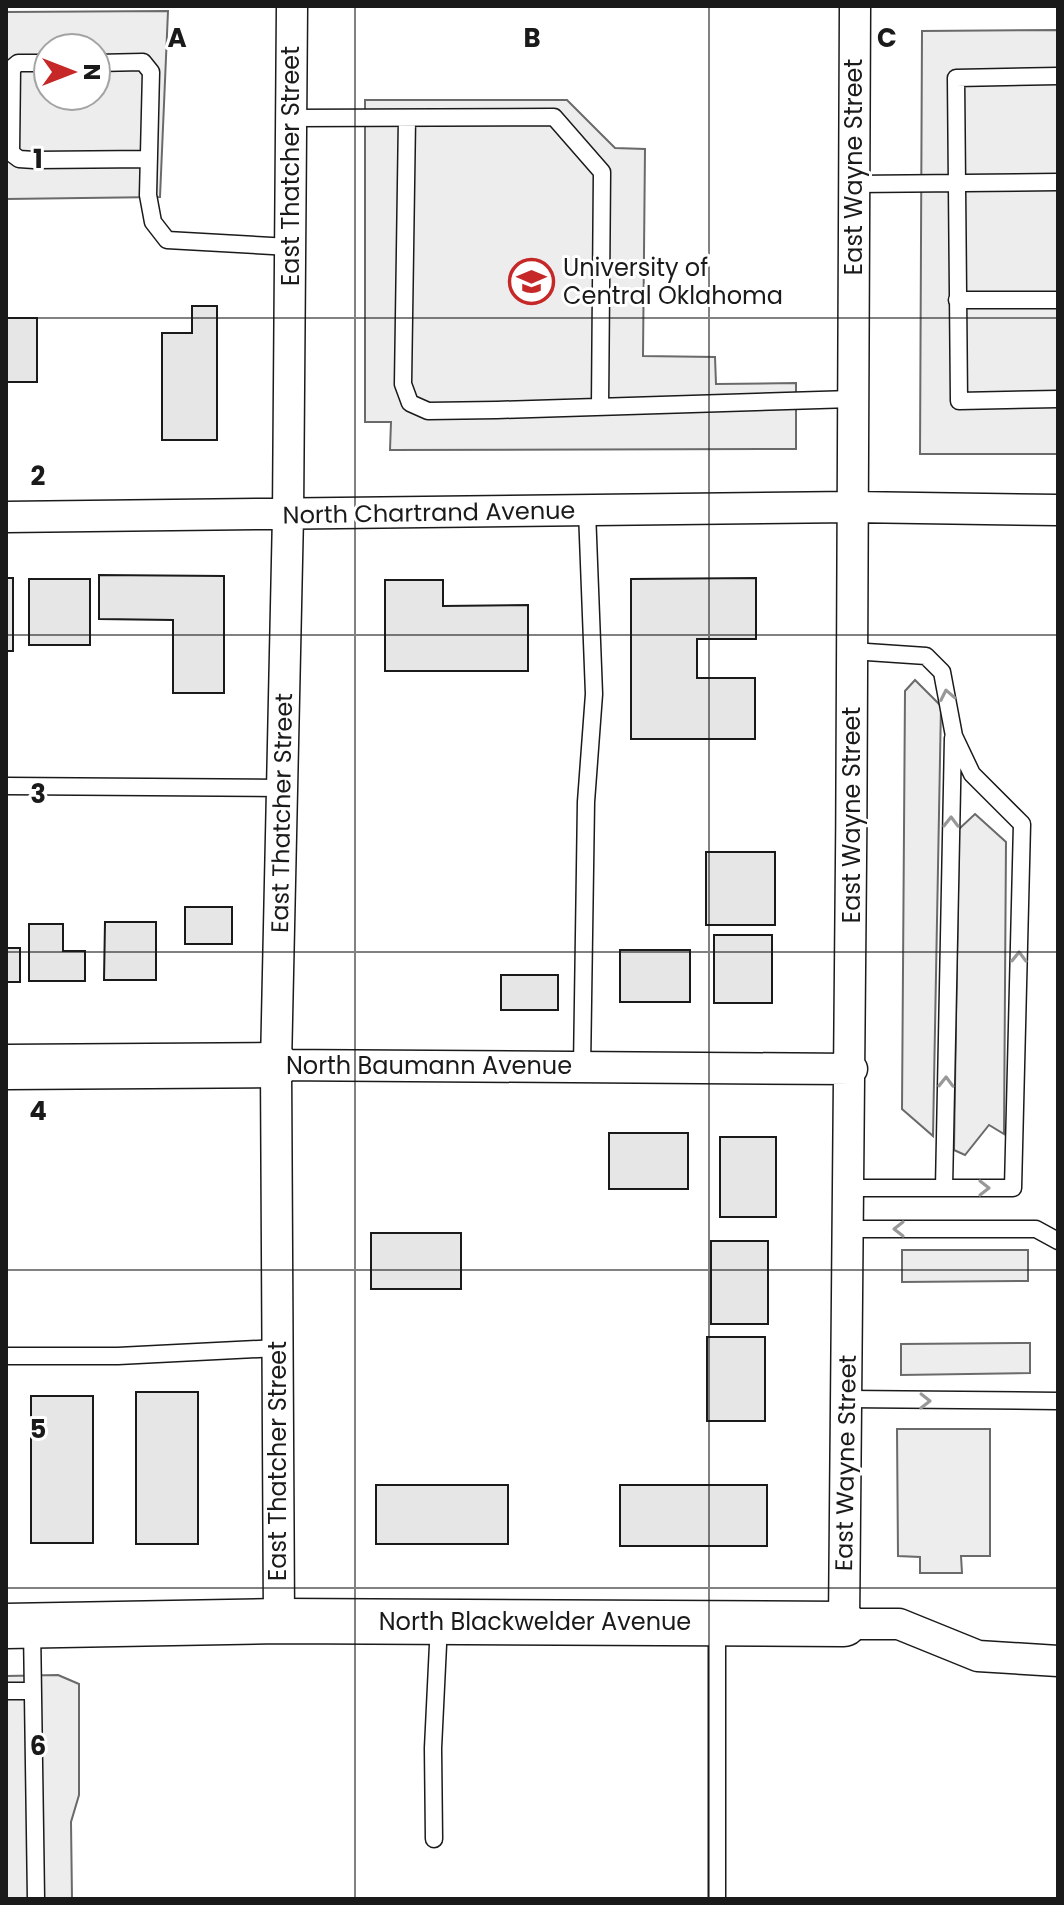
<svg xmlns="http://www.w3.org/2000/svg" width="1064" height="1905" viewBox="0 0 1064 1905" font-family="Poppins,sans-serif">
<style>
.parking{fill:#ededed;stroke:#6a6a6a;stroke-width:2;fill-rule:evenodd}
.building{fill:#e6e6e6;stroke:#1a1a1a;stroke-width:2}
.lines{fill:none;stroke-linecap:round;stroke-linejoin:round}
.lane-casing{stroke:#1a1a1a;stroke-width:19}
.street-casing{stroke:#1a1a1a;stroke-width:33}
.secondary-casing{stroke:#1a1a1a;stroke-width:47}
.lane{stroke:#fff;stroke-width:16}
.street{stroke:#fff;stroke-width:30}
.secondary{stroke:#fff;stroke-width:44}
.oneway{stroke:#989898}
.grid{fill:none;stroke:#1a1a1a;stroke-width:2;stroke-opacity:0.55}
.labels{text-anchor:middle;stroke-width:6;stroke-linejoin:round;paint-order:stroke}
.street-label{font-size:24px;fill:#1a1a1a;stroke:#fff}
.poi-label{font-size:24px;fill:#1a1a1a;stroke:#fff;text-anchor:start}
.grid-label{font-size:26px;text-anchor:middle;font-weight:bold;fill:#1a1a1a;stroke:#fff;stroke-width:6;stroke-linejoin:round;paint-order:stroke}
</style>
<rect width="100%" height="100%" fill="#fff"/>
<path class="parking" d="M168,11l-8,186 -154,2v-187zM48,48h48v48h-48z
M1058,30v424h-138l2,-423z
M365,100h202l48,48 30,1 -2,207 72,1 1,27 80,-1v66l-406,1 1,-28h-26z
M915,680l26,26 -8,430 -31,-27 3,-418z
M975,814l31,28 -2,292 -15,-9 -24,30 -11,-5 5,-321z
M902,1250h126v31l-126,1z
M1030,1343v30l-129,2v-31z
M897,1429h93v127h-29l1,17h-42v-16l-22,-1z
M58,1675l21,9v111l-8,27 1,77h-66v-223z"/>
<path class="building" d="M192,306h25v134h-55v-107h30z
M6,318h31v64h-31z
M99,575l125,1v117h-51v-73l-74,-1z
M6,578h7v73h-7z
M756,578v61h-59v39h58v61h-124v-160z
M29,579h61v66h-61z
M385,580h58v26l85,-1v66h-143z
M706,852h69v73h-69z
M185,907h47v37h-47z
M105,922h51v58h-52z
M29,924h34v27h22v30h-56z
M714,935h58v68h-58z
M6,948h14v34h-14z
M620,950h70v52h-70z
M501,975h57v35h-57z
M609,1133h79v56h-79z
M720,1137h56v80h-56z
M371,1233h90v56h-90z
M711,1241h57v83h-57z
M707,1337h58v84h-58z
M136,1392h62v152h-62z
M31,1396h62v147h-62z
M376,1485h132v59h-132z
M620,1485h147v61h-147z"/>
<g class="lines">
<defs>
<path id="lane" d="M48,63h-30l-6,5 -1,85 8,6 15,1 115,-1
M96,63l47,-1 8,10 -3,123 5,27 14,18 123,7
M1058,76l-102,2 3,323 99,-2
M291,118l263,-1 48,55 -2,235
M407,118l-4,266 7,19 18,8 69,-1 355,-11
M854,184l204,-2
M957,300h101
M6,786l276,2
M582,1068l4,-266 8,-108 -7,-183
M850,1188h163l9,-364 -50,-50 -18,-38 -12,-64 -16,-16 -74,-5
M944,1188l9,-450
M849,1229h187l22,12
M6,1356h112l159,-8
M847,1399l211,2
M717,1625v274
M32,1628l4,271
M6,1691h27
M434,1839l-1,-91 6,-124"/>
<path id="street" d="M855,6c-3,539 -3,1079 -11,1618h55l79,32 80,5
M6,517l846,-10 206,3
M276,1065l576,4
M279,1621l-3,-556 12,-550 4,-509"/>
<path id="secondary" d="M6,1067l270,-2
M6,1626l273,-5 565,3"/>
</defs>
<use href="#lane" class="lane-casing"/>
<use href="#street" class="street-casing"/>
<use href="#secondary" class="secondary-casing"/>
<use href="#lane" class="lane"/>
<use href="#street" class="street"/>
<use href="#secondary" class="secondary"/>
</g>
<defs><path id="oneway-chevron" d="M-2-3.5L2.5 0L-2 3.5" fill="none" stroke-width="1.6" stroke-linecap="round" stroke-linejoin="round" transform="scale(2)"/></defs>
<g class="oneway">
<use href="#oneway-chevron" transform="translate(947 695) rotate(-101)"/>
<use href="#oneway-chevron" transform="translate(951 822) rotate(-89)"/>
<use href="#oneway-chevron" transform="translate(1019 957) rotate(-89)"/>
<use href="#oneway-chevron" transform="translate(946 1082) rotate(-89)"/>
<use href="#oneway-chevron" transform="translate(984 1188)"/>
<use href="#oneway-chevron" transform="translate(899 1229) rotate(180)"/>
<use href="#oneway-chevron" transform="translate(925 1401) rotate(1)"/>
</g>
<path class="grid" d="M355,6v1893M709,6v1893M6,318h1052M6,635h1052M6,952h1052M6,1270h1052M6,1588h1052"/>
<defs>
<symbol id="university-ring" viewBox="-11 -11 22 22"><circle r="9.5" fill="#fff" stroke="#c62828" stroke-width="1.5"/><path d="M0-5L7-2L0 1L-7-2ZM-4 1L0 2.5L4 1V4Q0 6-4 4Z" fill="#c62828"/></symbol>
</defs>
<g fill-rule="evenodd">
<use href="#university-ring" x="506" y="256" width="51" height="51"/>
</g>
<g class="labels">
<g class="street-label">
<text transform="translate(291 166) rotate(-90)" y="8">East Thatcher Street</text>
<text transform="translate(854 167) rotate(-90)" y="8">East Wayne Street</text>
<text transform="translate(429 513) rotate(-1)" y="8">North Chartrand Avenue</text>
<text transform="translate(282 813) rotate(-89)" y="8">East Thatcher Street</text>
<text transform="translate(852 815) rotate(-90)" y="8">East Wayne Street</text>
<text x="429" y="1074">North Baumann Avenue</text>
<text transform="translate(278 1461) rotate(-90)" y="8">East Thatcher Street</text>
<text transform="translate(846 1463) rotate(-89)" y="8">East Wayne Street</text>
<text x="535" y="1630">North Blackwelder Avenue</text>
</g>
<g class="poi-label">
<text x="563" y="276">University of<tspan x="563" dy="28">Central Oklahoma</tspan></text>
</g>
</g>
<g class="grid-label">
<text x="177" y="47">A</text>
<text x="532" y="47">B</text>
<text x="887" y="47">C</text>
<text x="38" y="168">1</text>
<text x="38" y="485">2</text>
<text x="38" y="803">3</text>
<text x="38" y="1120">4</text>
<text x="38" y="1438">5</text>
<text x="38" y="1755">6</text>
</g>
<rect width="1064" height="1905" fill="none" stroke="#1a1a1a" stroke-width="16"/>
<g transform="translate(72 72) rotate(90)"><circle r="38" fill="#ffffff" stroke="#a3a3a3" stroke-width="2"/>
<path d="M0-6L14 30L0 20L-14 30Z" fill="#c62828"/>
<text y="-12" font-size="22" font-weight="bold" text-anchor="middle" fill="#1a1a1a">N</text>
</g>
</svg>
